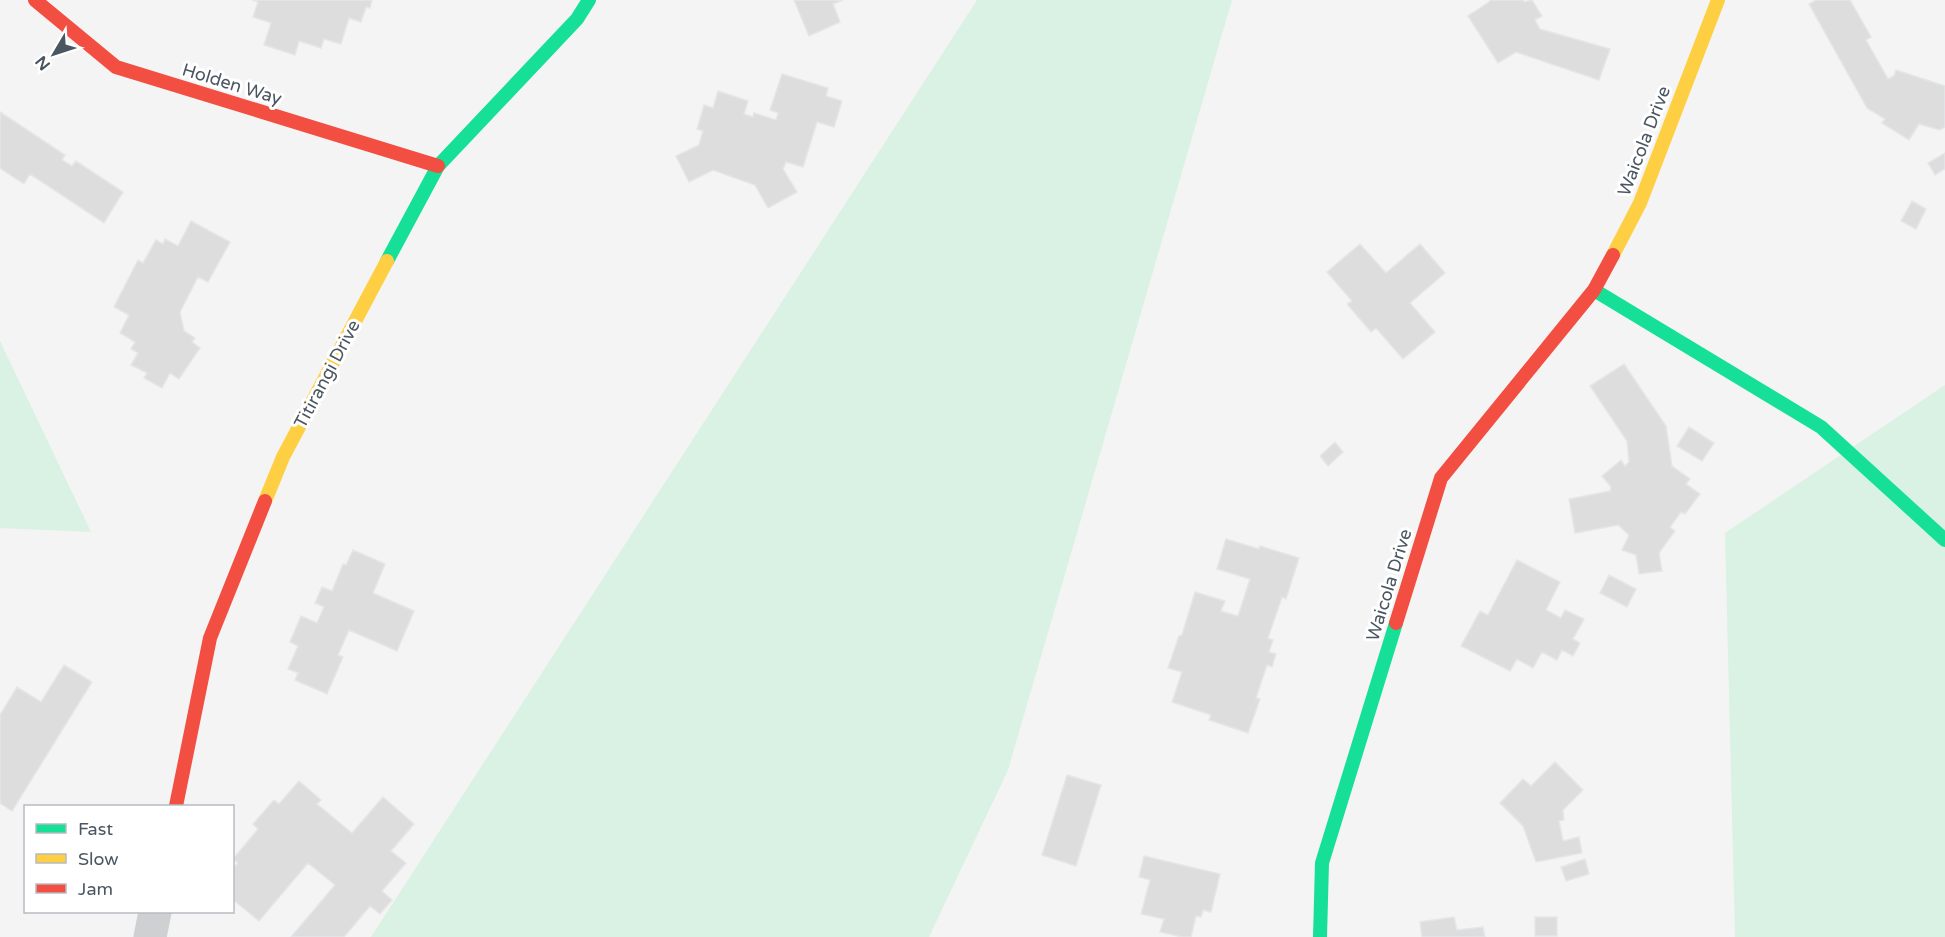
<svg xmlns="http://www.w3.org/2000/svg" width="1945" height="937" viewBox="0 0 1945 937" font-family="'Varela Round',sans-serif">
<style>
.green{fill:#d9f2e3}
.building{fill:#ddddde;stroke:#e5e6e7;stroke-width:1.5}
.lines{fill:none;stroke-linecap:round;stroke-linejoin:round}
.street{stroke:#ced0d2;stroke-width:33}
.fast{stroke:#16e098;stroke-width:14}
.slow{stroke:#ffcf43;stroke-width:14}
.jam{stroke:#f24e42;stroke-width:14}
.labels{text-anchor:middle;stroke-width:6;stroke-linejoin:round;paint-order:stroke}
.street-label{font-size:18px;fill:#4a5661;stroke:#fff}
</style>
<rect width="100%" height="100%" fill="#f4f4f4"/>
<path class="green" d="M977,0h255l-224,770 -79,167h-558z
M0,341l91,191 -91,-4z
M1945,385v552h-210l-10,-404z"/>
<path class="building" d="M252,0h120l-2,8 -4,-1 -5,15 -12,-4 -8,26 -17,-5 -3,9 -22,-7 -4,14 -31,-10 7,-22 -18,-6 5,-15z
M794,0h49l-10,4 7,18 -31,14z
M1490,0h33l1,2 8,-2 10,16 -7,4 5,9 70,20 -11,31 -83,-28 -18,11 -30,-47 21,-14z
M1816,0h34l21,37 -5,3 22,39 6,-3 2,-6 49,16v41l-5,3 -21,-6 -10,16 -27,-17 3,-4 -18,-11 -58,-104z
M782,74l46,14 -2,8 16,5 -8,26 -17,-5 -14,45 -17,-5 -3,7 14,23 -29,16 -13,-23 -42,-15 -24,12 -13,-26 23,-11 4,-14 -6,-2 7,-24 9,3 5,-17 30,10 -4,13 9,3 1,-4 22,7 2,-7 -8,-3z
M0,112l65,43 -3,5 10,6 4,-5 47,31 -19,31 -74,-49 -6,10 -24,-16z
M1945,153v16l-10,6 -7,-12z
M1912,201l14,8 -10,20 -15,-8z
M191,221l39,21 -22,40 -10,-5 -18,35 4,19 11,7 -3,4 8,6 -21,31 -9,-6 -8,15 -18,-10 3,-5 -16,-8 7,-12 -7,-4 4,-7 -15,-9 9,-18 -15,-8 24,-47 5,3 13,-23 7,4 2,-5 13,7z
M1360,244l26,29 34,-29 25,29 -35,30 25,29 -32,27 -27,-31 -5,4 -24,-28 5,-3 -25,-29z
M1624,364l42,62 6,40 18,13 -4,5 14,10 -15,20 -4,-2 -11,15 5,4 -16,22 3,18 -23,3 -3,-19 -14,-5 7,-15 -11,-10 -43,8 -6,-34 41,-8 1,-4 -9,-11 19,-16 4,6 4,-4 -2,-21 -37,-55z
M1689,427l25,16 -12,18 -25,-15z
M1335,442l8,10 -15,14 -8,-10z
M1226,539l33,10 1,-3 39,12 -13,41 -4,-2 -14,41 5,2 -4,12 7,2 -4,13 -5,-2 -11,33 4,1 -12,34 -39,-13 2,-5 -39,-13 10,-30 -14,-4 11,-32 3,-1 13,-43 30,9 -4,10 17,5 12,-37 -33,-10z
M353,550l32,14 -12,29 41,18 -17,40 -48,-21 -11,25 5,2 -16,37 -32,-14 3,-7 -10,-4 10,-23 -8,-4 11,-26 16,7 7,-16 -9,-4 7,-16 10,4 11,-27 3,1z
M1517,560l43,22 -14,28 15,8 4,-8 19,9 -11,20 7,4 -7,13 -11,-6 -5,10 -15,-8 -9,16 -16,-9 -7,12 -49,-25 19,-35 8,4z
M1609,575l27,14 -9,18 -27,-14z
M64,665l28,17 -80,129 -12,-8v-88l17,-28 24,15z
M1555,762l28,28 -20,20 1,10 -5,1 4,20 16,-4 3,16 -46,9 -13,-36 -23,-23 23,-24 8,7z
M1067,775l34,10 -25,81 -34,-11z
M299,781l22,19 -4,4 35,29 31,-36 31,27 -23,27 15,12 -24,28 10,9 -12,14 -10,-8 -26,31h-53l44,-52 -27,-22 -49,58 -27,-22v-30l6,-6 -5,-4 25,-30 -5,-5 21,-24 5,4z
M1144,856l76,18 -9,38 -8,-2 -2,7 -5,-1 -5,21h-9l-22,-5 4,-13 -23,-5 9,-34 -11,-3z
M1585,859l4,15 -23,7 -5,-14z
M1454,917l3,13 26,-3 2,10h-63l-2,-15z
M1535,917h22v19h-22z"/>
<g class="lines">
<path class="street" d="M150,937l5,-25"/>
<path class="fast" d="M387,261l51,-95 139,-147 12,-19
M1594,290l227,137 124,113
M1320,937l2,-74 74,-240"/>
<path class="slow" d="M1613,255l27,-52 78,-203
M265,501l18,-44 104,-196"/>
<path class="jam" d="M35,0l81,67 322,99
M1396,623l45,-145 153,-188 19,-35
M176,806l34,-168 55,-137"/>
</g>
<g class="labels">
<g class="street-label">
<text transform="translate(232 84) rotate(17)" y="6">Holden Way</text>
<text transform="translate(1644 141) rotate(-69)" y="6">Waicola Drive</text>
<text transform="translate(327 374) rotate(-62)" y="6">Titirangi Drive</text>
<text transform="translate(1389 585) rotate(-73)" y="6">Waicola Drive</text>
</g>
</g>
<rect x="24" y="805" width="210" height="108" fill="#ffffff" stroke="#b7bbc0" stroke-width="1.5"/>
<rect x="36" y="824" width="30" height="9" fill="#16e098" stroke="#b7bbc0" stroke-width="1.5"/>
<text x="78" y="835" font-size="18" fill="#4a5661">Fast</text>
<rect x="36" y="854" width="30" height="9" fill="#ffcf43" stroke="#b7bbc0" stroke-width="1.5"/>
<text x="78" y="865" font-size="18" fill="#4a5661">Slow</text>
<rect x="36" y="884" width="30" height="9" fill="#f24e42" stroke="#b7bbc0" stroke-width="1.5"/>
<text x="78" y="895" font-size="18" fill="#4a5661">Jam</text>
<g transform="translate(54 54) rotate(231)" stroke="#ffffff" stroke-width="4.5" paint-order="stroke">
<path d="M0-4.5L10 22L0 15L-10 22Z" fill="#4a5661"/>
<text y="-9" font-size="16" font-weight="bold" text-anchor="middle" fill="#4a5661">N</text>
</g>
</svg>
